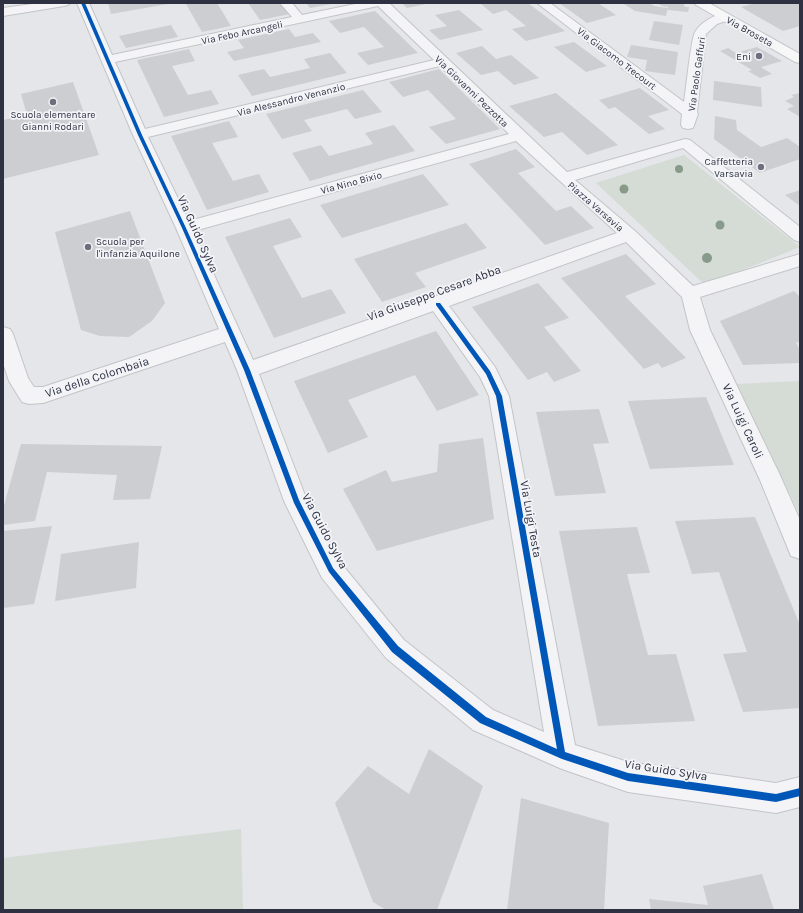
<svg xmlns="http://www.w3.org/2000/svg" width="803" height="913" viewBox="0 0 803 913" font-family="Karla,sans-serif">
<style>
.green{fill:#d4dcd5}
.building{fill:#cdced1}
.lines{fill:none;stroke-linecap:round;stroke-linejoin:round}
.street-casing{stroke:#c3c4c7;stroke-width:2}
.secondary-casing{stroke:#c3c4c7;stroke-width:2}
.street{fill:#f4f4f6;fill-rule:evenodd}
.secondary{fill:#f7f7f8;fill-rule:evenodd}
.cycleway-casing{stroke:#f3f4f8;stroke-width:2}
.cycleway{fill:#0057b8;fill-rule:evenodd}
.tree{fill:#889a89}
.poi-dot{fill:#6d707c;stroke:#f3f4f8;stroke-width:1.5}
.labels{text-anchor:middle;stroke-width:3.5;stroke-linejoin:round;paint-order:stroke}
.far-street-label{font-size:10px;fill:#2d3141;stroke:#f3f4f8}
.far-poi-label{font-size:10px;fill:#2d3141;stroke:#f3f4f8;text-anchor:end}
.street-label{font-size:12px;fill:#2d3141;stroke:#f3f4f8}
</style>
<rect width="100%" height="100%" fill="#e4e6e9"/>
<path class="green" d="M684,155l116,92 -95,38 -109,-102z
M800,381v134l-63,-131z
M241,829l2,81h-240v-52z"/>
<path class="building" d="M108,3h60v1l-57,10z
M194,3h23l14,23 -29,6 -16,-28z
M248,3h34l8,11 -30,6z
M306,3h25v1l-21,4z
M402,3h24v1l-19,4z
M484,3h44l37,28 -39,10 -14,-12 14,-3 -20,-16 -13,4 -12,-10z
M559,3h39l18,12 -29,8z
M627,3h22l5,3 14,2 -2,8 -31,-5 -11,-7z
M657,3h26l2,4h4l-1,5 -20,-2v-3l-6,-1z
M756,3l44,1v22l-17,5 -42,-24z
M459,10l24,20 -43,10 -11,-10 18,-4 -12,-11z
M375,11l43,42 -50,12 -11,-12 27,-6 -20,-20 -24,6 -11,-12z
M654,21l29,4 -4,20 -30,-5z
M171,25l7,12 -52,11 -7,-12z
M289,29l6,8 18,-4 8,9 -87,19 -7,-9 17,-4 -6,-8z
M574,42l33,24 -21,6 -32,-25z
M631,45l47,7 -3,23 -30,-4 2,-11 -20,-3z
M482,46l14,13 15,-4 28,23 -25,7 -16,-14 -17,4 -25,-22z
M757,47l25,14 -21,6 11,7 -12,4 -12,-7 4,-1 -32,-19 8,-3 8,5z
M189,49l6,12 -23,5 16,29 23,-5 8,14 -55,13 -27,-57z
M330,53l17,20 -95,23 -14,-21 26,-6 6,8 40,-9 -6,-9z
M439,69l61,60 -54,15 -17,-17 27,-8 -28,-29 -25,7 -14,-15z
M714,81l47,6 1,20 -49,-7z
M73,82l26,73 -96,24v-59l24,-5 -6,-21z
M640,88l29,22 -21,6 17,13 -16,5 -34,-27 -6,2 -10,-9z
M363,90l19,22 -27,7 -8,-10 -43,11 8,11 -30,8 -16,-25z
M556,93l36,30 26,22 -31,10 -25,-23 -18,5 -35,-31z
M800,93v24l-13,-8 7,-3 -9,-5 9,-4 -3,-2z
M715,116l21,4 1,10 24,17 26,-9 13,9v12l-40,14 -46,-34z
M229,121l9,16 -26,6 21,38 26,-7 10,18 -62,18 -36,-74z
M394,125l21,26 -105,30 -18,-28 29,-8 8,11 44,-12 -8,-11z
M516,149l19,18 -17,6 38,38 15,-5 23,22 -49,17 -76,-81z
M423,174l26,31 -107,33 -22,-33z
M800,190v16l-15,-11z
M130,211l35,92 -13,18 -23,16 -29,-1 -19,-6 -26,-98z
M290,218l12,19 -29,9 29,52 29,-9 15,24 -72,25 -49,-101z
M466,223l21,25 -72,25 11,14 -44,15 -28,-43z
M626,254l30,30 -31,12 61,62 -24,10 -4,-5 -14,6 -83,-91z
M538,283l31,35 -25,9 37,44 -27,11 -7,-10 -19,8 -56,-73z
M794,291l6,6v44l-4,2 4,7v13l-57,2 -23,-44z
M436,331l43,64 -42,16 -22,-36 -67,25 20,37 -40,16 -34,-72z
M706,397l28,68 -84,4 -22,-68z
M599,409l10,34 -16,1 13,49 -51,3 -19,-84z
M483,438l11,81 -117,32 -34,-62 43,-19 6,12 45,-10 2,-28z
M21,444l141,2 -12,53 -37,1 4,-25 -70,-3 -12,49 -32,4v-16z
M755,517l45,108v83l-57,4 -20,-58 24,-2 -28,-80 -27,2 -17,-53z
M52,526l-18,78 -31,4v-77z
M637,527l13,46 -23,1 21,81 28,-1 19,67 -97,5 -39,-195z
M139,542l-3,46 -81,13 6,-47z
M429,749l54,37 -46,124h-51l-13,-8 -38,-99 33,-37 41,28z
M521,798l88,25 -5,87h-97z
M762,874l12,36h-123l-2,-11 59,6 -5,-19z"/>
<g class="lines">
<defs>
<path id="street" d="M40,3h30l-2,2 -4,1 -61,10v-8z
M77,3h12l23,52 180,-38 -12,-14h12l10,12 58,-12h29l178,169 118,-33 5,1 110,87v15l-6,-2 -111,-92 -108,32 60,51 58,55 107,-32v12l-100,31 10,33 69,143 21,47v39l-9,-3 -31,-76 -70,-150 -8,-33 -56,-55 -177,64 46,61 14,29 66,349 53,17 148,21 24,-6v30l-24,6 -148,-21 -66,-23 -89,-39 -87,-72 -64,-80 -38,-77 -47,-131 -12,-28 -182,61 -14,1 -7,-2 -13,-21 -6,-18v-36l7,2 3,5 15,44 6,9h9l176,-58 -43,-101 -43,-93zM378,6l56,54 -289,69 -30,-67zM440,66l69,68 -320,87 -41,-84zM516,141l101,92 -364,127 -59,-129zM433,311l47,66 9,19 55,336 -51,-22 -89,-70 -64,-78 -34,-64 -47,-124z
M537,3h13l134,99c2,-12 7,-64 11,-70 6,-10 22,-20 34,-18l2,3 -2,3 -12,4 -11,10 -9,78 1,2 -5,14 -5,1 -5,-1 -2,-3 1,-11z"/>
<path id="secondary" d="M694,3h15l91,51v9l-5,-1 -99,-57z"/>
</defs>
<use href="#street" class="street-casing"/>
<use href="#secondary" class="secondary-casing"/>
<use href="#street" class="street"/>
<use href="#secondary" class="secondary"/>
<defs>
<path id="cycleway" d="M81,3h4l57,132 44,93 64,142 49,130 34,68 65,78 88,71 71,32 -61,-353 -10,-22 -50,-69v-2h4l50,68 12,25 63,356 63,21 148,21 24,-6v8l-24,6 -148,-21 -66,-22 -82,-36 -88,-71 -63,-80 -35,-69 -50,-133 -62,-142 -44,-93z"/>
</defs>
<use href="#cycleway" class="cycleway-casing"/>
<use href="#cycleway" class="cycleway"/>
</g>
<g class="tree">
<circle cx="679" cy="169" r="4"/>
<circle cx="624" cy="189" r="4.5"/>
<circle cx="720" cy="225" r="4.5"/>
<circle cx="707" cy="258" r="5"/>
</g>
<g class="poi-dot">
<circle cx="759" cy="56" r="4"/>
<circle cx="53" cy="102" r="4"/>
<circle cx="761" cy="167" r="4"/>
<circle cx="88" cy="247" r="4"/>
</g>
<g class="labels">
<g class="far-street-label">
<text transform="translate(750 31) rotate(29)" y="4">Via Broseta</text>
<text transform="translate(242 32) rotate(-12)" y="4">Via Febo Arcangeli</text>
<text transform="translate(617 58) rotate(37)" y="4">Via Giacomo Trecourt</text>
<text transform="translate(696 74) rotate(-82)" y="4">Via Paolo Gaffuri</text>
<text transform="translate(472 91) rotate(44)" y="4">Via Giovanni Pezzotta</text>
<text transform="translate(291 99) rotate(-14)" y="4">Via Alessandro Venanzio</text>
<text transform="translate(351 182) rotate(-15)" y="4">Via Nino Bixio</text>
<text transform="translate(596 206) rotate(41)" y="4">Piazza Varsavia</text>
</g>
<g class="far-poi-label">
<text x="751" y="60">Eni</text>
<text x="53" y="118" text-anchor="middle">Scuola elementare<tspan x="53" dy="12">Gianni Rodari</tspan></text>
<text x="753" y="165">Caffetteria<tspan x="753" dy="12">Varsavia</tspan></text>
<text x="96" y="245" text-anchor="start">Scuola per<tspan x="96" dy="12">l'infanzia Aquilone</tspan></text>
</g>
<g class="street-label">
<text transform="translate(198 234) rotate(66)" y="4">Via Guido Sylva</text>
<text transform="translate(434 293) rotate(-20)" y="4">Via Giuseppe Cesare Abba</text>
<text transform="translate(97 377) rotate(-18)" y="4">Via della Colombaia</text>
<text transform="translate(743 421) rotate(65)" y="4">Via Luigi Caroli</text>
<text transform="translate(531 519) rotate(80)" y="4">Via Luigi Testa</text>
<text transform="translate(325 531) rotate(62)" y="4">Via Guido Sylva</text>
<text transform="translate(666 770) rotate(9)" y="4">Via Guido Sylva</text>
</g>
</g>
<rect width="803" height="913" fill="none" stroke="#2d3141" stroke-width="8"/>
</svg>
